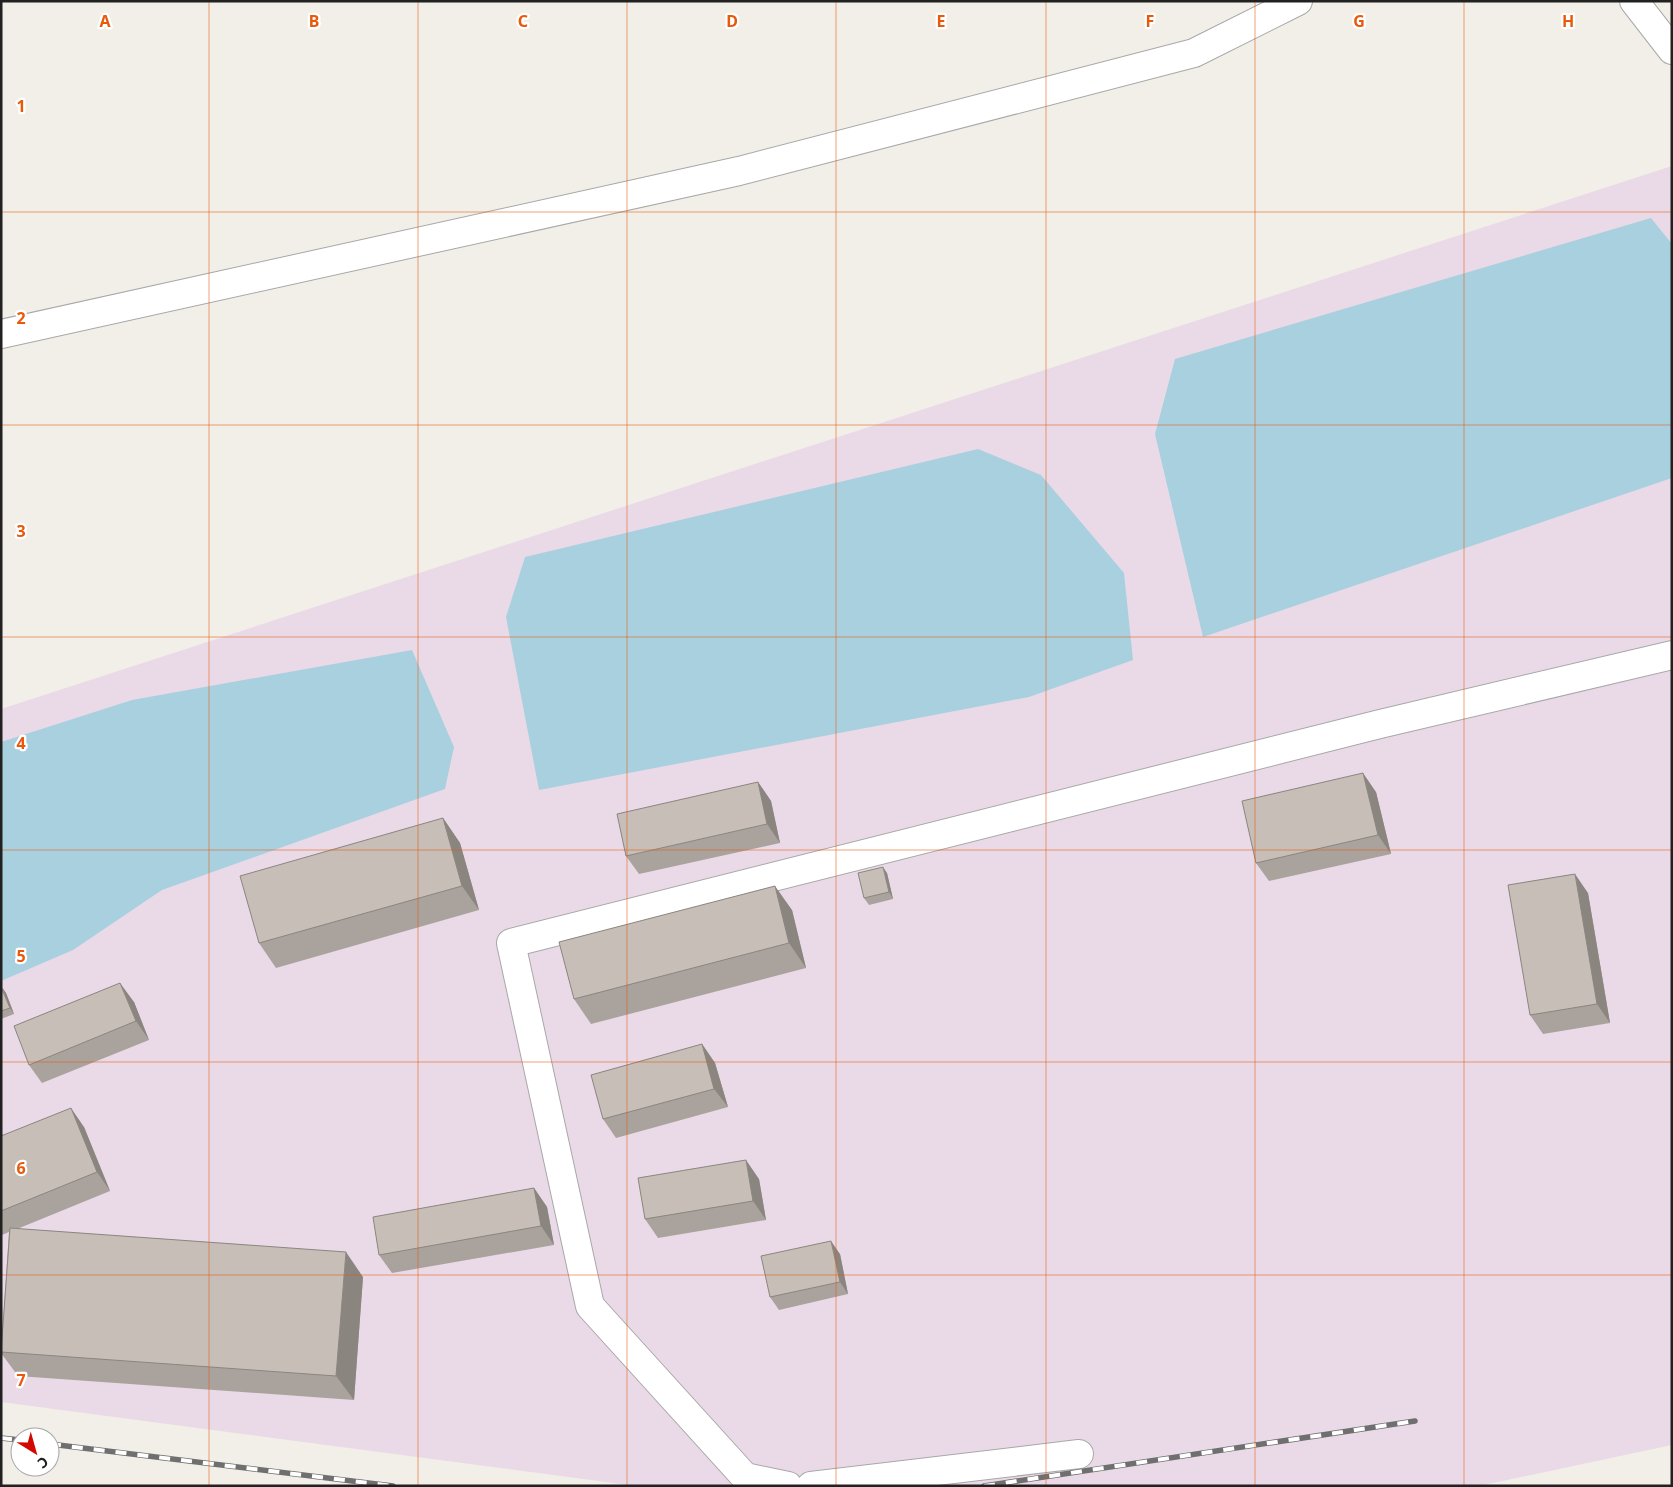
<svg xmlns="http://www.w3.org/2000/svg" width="1673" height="1487" viewBox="0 0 1673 1487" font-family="'Noto Sans',sans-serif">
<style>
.industrial{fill:#eadae7}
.water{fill:#a9d0df}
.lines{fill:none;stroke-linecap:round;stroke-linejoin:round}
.minor-casing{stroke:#a8a8a8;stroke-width:30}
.minor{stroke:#fff;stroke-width:28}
.rail-casing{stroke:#6f6f6f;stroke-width:5.5}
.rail{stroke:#fff;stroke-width:4;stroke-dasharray:11;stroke-linecap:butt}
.wall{fill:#aaa39d}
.shaded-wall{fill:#8b8580}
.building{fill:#c6beb7;stroke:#8b8580}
.grid{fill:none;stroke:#e8590c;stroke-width:1;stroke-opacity:0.55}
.grid-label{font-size:16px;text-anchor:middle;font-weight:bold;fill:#e8590c;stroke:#fff;stroke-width:4.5;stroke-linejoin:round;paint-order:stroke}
</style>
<rect width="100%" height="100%" fill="#f1efe8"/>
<path class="industrial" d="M1672,166v1279l-193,41h-843l-635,-84v-693z"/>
<path class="water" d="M1651,218l21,26v234l-469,159 -48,-203 20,-75z
M978,449l63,26 83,98 9,87 -104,37 -490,93 -33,-173 19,-60z
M412,650l42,97 -9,42 -283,101 -89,60 -72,31v-239l131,-42z"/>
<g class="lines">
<defs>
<path id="minor" d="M1634,1l38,49
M1,334l738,-163 455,-118 104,-52
M788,1486l-43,-9 -155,-171 -79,-363 869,-219 292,-69
M811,1486l268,-32"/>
</defs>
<use href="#minor" class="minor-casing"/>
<use href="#minor" class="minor"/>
<defs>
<path id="rail" d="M1,1438l19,2
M50,1444l343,42
M984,1486l431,-65"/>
</defs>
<use href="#rail" class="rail-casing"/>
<use href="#rail" class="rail"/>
</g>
<path class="wall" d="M758,782l13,19 9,42 -141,31 -13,-18z
M1376,792l15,62 -122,27 -13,-18z
M443,818l17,25 19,67 -203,58 -17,-25z
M887,873l6,26 -24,6 -5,-7z
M1588,893l22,130 -67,11 -13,-19z
M792,910l14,58 -215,56 -17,-25z
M1,987l5,6 8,21 -13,5z
M134,1002l15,38 -107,43 -13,-18z
M702,1044l13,19 13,44 -112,31 -13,-19z
M84,1127l26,64 -93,38 346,48 -9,123 -336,-24 -17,-23 8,-121 -7,3 -1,-1v-98z
M759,1179l7,41 -108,18 -13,-19z
M534,1188l13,19 7,38 -162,28 -13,-18z
M840,1254l8,40 -69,16 -9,-13z"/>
<path class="shaded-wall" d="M1363,773l13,19 15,62 -13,-19z
M758,782l13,19 9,42 -13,-19z
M443,818l17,25 19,67 -17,-24z
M883,867l4,6 6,26 -4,-7z
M1575,874l13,19 22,130 -13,-19z
M775,886l17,24 14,58 -17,-25z
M120,983l14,19 15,38 -13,-19z
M2,987l4,6 8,21 -4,-6z
M702,1044l13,19 13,44 -14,-18z
M71,1108l13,19 26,64 -13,-19z
M746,1160l13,19 7,41 -13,-19z
M534,1188l13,19 7,38 -13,-19z
M831,1241l9,13 8,40 -8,-12z
M346,1252l17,25 -9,123 -18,-24z"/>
<path class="building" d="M1363,773l15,62 -122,28 -14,-62z
M758,782l9,42 -141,32 -9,-42z
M443,818l19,68 -203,57 -19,-67z
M883,867l6,25 -25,6 -6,-25z
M1575,874l22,130 -67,11 -22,-130z
M775,886l14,57 -215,56 -15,-57z
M120,983l16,38 -107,44 -15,-39z
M1,987l9,21 -9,3z
M702,1044l12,45 -111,30 -12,-44z
M71,1108l26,64 -96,39v-75z
M746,1160l7,41 -108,18 -7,-41z
M534,1188l7,38 -162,29 -6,-38z
M10,1228l336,24 -10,124 -335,-24z
M831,1241l9,41 -70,15 -9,-41z"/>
<path class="grid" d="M209,1v1485M418,1v1485M627,1v1485M836,1v1485M1046,1v1485M1255,1v1485M1464,1v1485M1,212h1671M1,425h1671M1,637h1671M1,850h1671M1,1062h1671M1,1275h1671"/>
<g class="grid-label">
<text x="105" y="27">A</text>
<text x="314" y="27">B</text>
<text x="523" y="27">C</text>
<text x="732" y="27">D</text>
<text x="941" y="27">E</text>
<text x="1150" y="27">F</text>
<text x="1359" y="27">G</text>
<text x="1568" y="27">H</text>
<text x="21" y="112">1</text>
<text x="21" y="324">2</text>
<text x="21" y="537">3</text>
<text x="21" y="749">4</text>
<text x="21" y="962">5</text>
<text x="21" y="1174">6</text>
<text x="21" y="1386">7</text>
</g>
<rect width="1673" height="1487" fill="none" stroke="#212121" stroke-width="5"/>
<g transform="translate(35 1452) rotate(143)"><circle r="24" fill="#ffffff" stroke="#a6a6a6"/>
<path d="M0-4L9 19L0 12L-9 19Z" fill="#d20900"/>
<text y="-8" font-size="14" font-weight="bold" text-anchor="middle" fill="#212121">С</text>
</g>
</svg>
